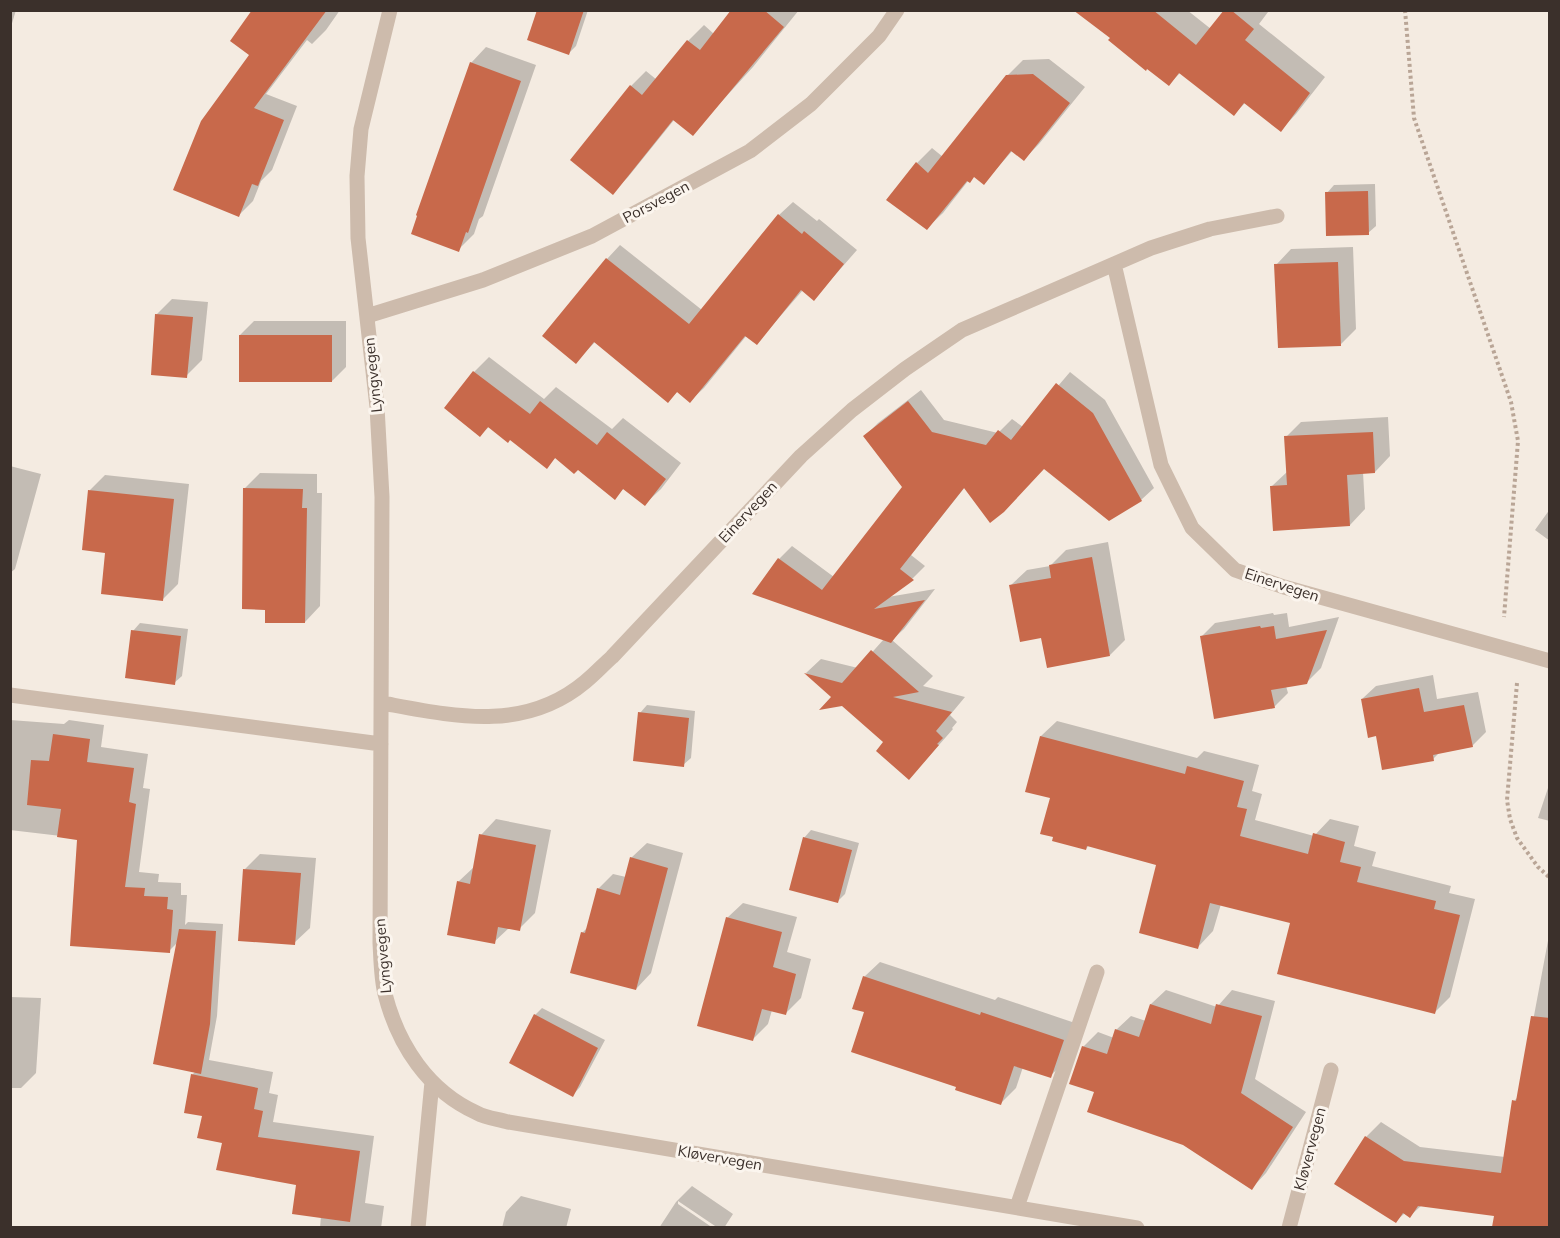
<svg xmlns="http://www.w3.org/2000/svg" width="1560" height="1238" viewBox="0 0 1560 1238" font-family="Mulish,sans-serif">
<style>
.shadow{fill:#0003}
.building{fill:#c8694b}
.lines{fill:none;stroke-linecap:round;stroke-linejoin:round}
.path{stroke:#b9a596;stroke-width:4;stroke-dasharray:3 3;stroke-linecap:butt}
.street{stroke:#cdbbac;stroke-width:15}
.labels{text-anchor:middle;stroke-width:6;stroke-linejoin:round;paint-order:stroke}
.street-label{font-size:15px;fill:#3b302b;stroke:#fbf5ee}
</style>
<rect width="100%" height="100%" fill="#f4ebe1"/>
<path class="shadow" d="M10,10h6l-6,20z
M254,10h86l-14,20 -14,14 -5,-4 -41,54 31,12 -25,64 -11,11 -8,20 -14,14z
M539,10h49l-12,36 -7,7z
M733,10h66l-46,57 -61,67 -18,-14 -46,57 -16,16 19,-107 15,-15 11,9 31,-39 16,-16 10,9z
M1112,10h75l24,19 15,-19h40l2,2 -9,12 66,53 -29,37 -15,16 -35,-28 -12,12 -53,-42 -12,12z
M486,47l50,18 -53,151 -4,3 -5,15 -16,16 13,-187z
M1049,59l36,28 -46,57 -15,15 -11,-9 -29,33 -9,-7 -7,5 -25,32 -16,15 -10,-65 15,-15 11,9 64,-81 16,-16z
M1375,184l1,42 -8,7 -41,-40 7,-8z
M793,202l24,19 2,-2 38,31 -43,49 -11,-9 -46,53 -10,-8 -43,53 -14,13 -12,-10 -10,10 -73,-59 -19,20 31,-103 13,-14 82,65 77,-95z
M1353,247l3,82 -15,15 -65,-79 15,-16z
M172,299l36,3 -6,58 -16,16 -30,-61z
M254,321h92v46l-14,14 -92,-46z
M489,357l55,42 12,-12 56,42 11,-11 58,45 -20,26 -16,15 -21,-16 -9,10 -37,-29 -22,-12 -9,10 -37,-29 -20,-12 -10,9 -6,-63z
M1070,372l35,28 49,88 -13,12 -95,-32 -81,19 -54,68 14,11 -12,12 -25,19 47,-8 -31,40 -12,11 41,36 -10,10 42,11 -15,18 7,7 -5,6 1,1 -29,33 -39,-20 -79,-69 15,-14 37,9 26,-29 -130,-46 25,-34 13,-13 42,31 70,-90 -39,-51 13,-13 43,-33 23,30 54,13 14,-14 11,8z
M1388,417l2,39 -15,16h-12l2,37 -15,16 -79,-38 17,-16 -2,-34 15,-15z
M10,466l31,8 -26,95 -5,4z
M260,473l57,1v19h5l-2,113 -15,16 -38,-14 -22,-120z
M105,475l84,9 -11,100 -15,15 -56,-48 -17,-61z
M1550,509v32l-15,-11z
M1108,542l17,98 -15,15 -99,-70 16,-15 23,-4 16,-16z
M1273,613l1,2 13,-2 2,14 50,-10 -18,51 -14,14 -21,4 2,7 -14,14 -73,-70 14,-14z
M140,623l48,6 -6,47 -8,7 -41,-52z
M1433,675l4,24 41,-7 8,40 -14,14 -32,6 -7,7 -71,-60 14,-13z
M647,705l48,6 -4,47 -8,7 -43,-52z
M10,720l54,4 5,-4 35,5 -3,22 47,7 -5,34 7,1 -11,83 20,2 -1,8 23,1v12h6l-2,30 3,-3 35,2 -6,92 -8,44 64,12 -4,21 9,2 -5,27 101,14 -9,67 19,3 -3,22h-61l1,-12 -24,-32 -94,-69 -11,-40 4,-4 -19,-128 -8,8 -91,-113 -68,-8z
M1057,721l140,37 7,-7 55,14 -7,26 10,3 -7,26 59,16 16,-17 29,7 -5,20 22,6 -4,14 79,20 -2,7 26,6 -25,98 -15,15 -143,-90 -71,-18 -8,27 -15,16 -40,-83 -69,-19 -3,4 -35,-52 -24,-6 14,-55z
M1550,782v39l-12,-3z
M496,819l55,11 -16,83 -16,16 -9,-2 -16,15 -36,-60 16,-15 7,-32z
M811,830l48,13 -14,51 -8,8 -33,-64z
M647,843l36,10 -32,120 -15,16 -54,-56 6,-6 10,-38 15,-15 13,3 5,-19z
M260,854l56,4 -6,70 -16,15 -49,-74z
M743,903l54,14 -10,35 24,7 -10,39 -16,16 -13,-4 -4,14 -15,15 -26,-121z
M1550,930v298h-42l-14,-3 1,-11 -73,-9 -12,11 -5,-3 -9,8 -60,-37 30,-47 15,-15 39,25 85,10 9,-56 5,-5z
M880,962l115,38 3,-3 80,27 -12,37 -16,15 -27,-9 -7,21 -15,15 -43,-17 -92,-75 -2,-34z
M1166,990l51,17 15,-17 43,11 -20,78 51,33 -40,61 -14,15 -68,-45 -88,-52 -13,-44 15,-15 16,6 2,-8 15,-14 15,5 5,-17z
M10,997l31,1 -5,75 -15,15h-11z
M542,1008l63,32 -25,47 -7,8 -38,-80z
M692,1186l41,28 -9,14h-6l-40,-27v3l35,24h-54l17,-26z
M521,1196l50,13 -5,19h-64l4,-16z"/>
<path class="building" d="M252,10h75l-73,98 30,12 -26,66 -6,-2 -13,33 -66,-27 28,-69 48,-66 -19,-14z
M537,10h47l-15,45 -42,-15z
M731,10h33l20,17 -91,109 -20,-16 -60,75 -43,-35 60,-75 12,10 45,-55 13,10z
M1073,10h80l43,35 28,-35h7l23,19 -9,11 65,53 -29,39 -37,-29 -10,13 -55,-43 -10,13 -22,-17 -1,2 -38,-31 2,-2z
M470,62l51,19 -53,152 -2,-1 -7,20 -48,-18 6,-18 -1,-1z
M1033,74l37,29 -46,58 -13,-10 -27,34 -10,-8 -4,6 -3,-2 -40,49 -41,-30 30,-38 12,11 78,-98z
M1368,191l1,44 -43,1 -1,-44z
M778,214l24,20 2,-3 40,33 -30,37 -13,-11 -44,55 -12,-9 -55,67 -13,-11 -9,11 -74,-61 -18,22 -34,-28 64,-78 83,66z
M1338,262l3,84 -63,2 -4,-84z
M155,314l38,3 -6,61 -36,-3z
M239,335h93v47h-93z
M473,371l57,43 10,-13 57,44 10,-13 59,47 -21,27 -22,-17 -8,11 -37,-30 -4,4 -19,-16 -8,11 -37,-29 -2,3 -20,-16 -8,10 -36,-29z
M1056,383l37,30 49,88 -33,20 -65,-52 -40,43 -14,11 -26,-35 -64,81 14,11 -40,29 51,-9 -34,43 -139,-49 26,-36 44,32 80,-103 -39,-51 45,-35 24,31 54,13 12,-15 13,10z
M1373,432l2,41 -28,2 3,51 -77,5 -3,-45 17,-1 -3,-49z
M243,488l60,1 -1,19h5l-2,115h-40v-13l-23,-1z
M88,490l86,9 -11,102 -62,-7 4,-41 -23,-3z
M1092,557l18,99 -63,12 -6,-30 -21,4 -11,-57 42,-7 -2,-13z
M1260,626l1,2 13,-2 2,13 51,-9 -20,54 -36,6 4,18 -61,11 -14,-83z
M131,630l50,6 -6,49 -50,-7z
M871,650l48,42 -26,5 59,15 -16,19 7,7 -6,6 2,1 -30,35 -33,-29 7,-9 -41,-36 -23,4 12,-13 -27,-24 38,10z
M1419,688l5,24 40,-7 9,42 -40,8 1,6 -52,9 -6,-34 -8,2 -7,-39z
M638,712l51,6 -5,49 -51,-6z
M53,734l37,5 -3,23 47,6 -5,34 7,2 -11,83 20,1 -1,8 24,1 -1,12 6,1 -3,43 -100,-7 7,-106 -20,-3 4,-28 -34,-4 4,-45 18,1z
M1040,736l145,38 2,-8 57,15 -7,26 10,2 -7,27 68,18 5,-21 32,9 -5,20 21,5 -4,15 79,19 -2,8 26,6 -25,99 -158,-40 13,-51 -80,-20 -12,46 -59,-16 17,-68 -69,-19 -1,4 -34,-9 1,-4 -13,-3 10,-36 -25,-6z
M479,834l57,11 -16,86 -22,-4 -3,17 -48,-9 10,-54 13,3z
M803,837l49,13 -14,53 -49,-13z
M630,857l38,11 -32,122 -66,-17 11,-41 4,1 12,-45 23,7z
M243,869l58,4 -6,72 -57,-4z
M726,917l56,15 -9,35 23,7 -10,41 -24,-6 -9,32 -56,-15z
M179,929l37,2 -6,93 -9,50 -48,-10z
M863,976l117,39 1,-3 83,28 -13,38 -37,-12 -13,39 -43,-14 -3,-1 1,-3 -105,-35 13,-40 -12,-3z
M1150,1004l61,20 5,-20 46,12 -21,77 52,34 -41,63 -69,-45 -96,-33 7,-20 -25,-8 13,-38 25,8 8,-25 24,8z
M534,1014l64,34 -25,49 -64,-34z
M1531,1016l19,2v209h-58l2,-11 -76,-10 -8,12 -7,-5 -7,10 -62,-39 31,-48 39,25 97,12 11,-73 4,1z
M191,1074l67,14 -4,21 9,2 -5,26 102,14 -10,71 -58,-8 4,-29 -80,-15 6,-27 -25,-5 5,-22 -18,-3z"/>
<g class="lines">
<path class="path" d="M1405,10l9,108 97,284 7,39 -14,176
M1517,683l-10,117 3,19 7,19 21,29 12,11"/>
<path class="street" d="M390,10l-29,119 -4,47 1,62 19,169 5,90 -2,446c1,16 1,35 5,51 13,51 43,97 92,119 9,5 21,6 31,9l629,106
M1114,264l47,201 31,63 43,42 49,17 266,74
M367,316l116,-36 109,-44 158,-85 61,-47 68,-68 18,-26
M10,695l371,49
M382,703c71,13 142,30 203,-21 10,-8 18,-17 27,-25l189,-201 51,-46 53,-41 57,-39 189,-82 59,-19 67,-13
M1017,1207l80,-235
M418,1228l14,-146
M1289,1228l42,-158"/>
</g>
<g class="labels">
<g class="street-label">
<text transform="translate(656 202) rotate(-28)" y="5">Porsvegen</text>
<text transform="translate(373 375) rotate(-96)" y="5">Lyngvegen</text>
<text transform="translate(748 512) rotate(-47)" y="5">Einervegen</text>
<text transform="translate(1282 585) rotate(18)" y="5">Einervegen</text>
<text transform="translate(383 956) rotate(-95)" y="5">Lyngvegen</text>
<text transform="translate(1310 1149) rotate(-75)" y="5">Kløvervegen</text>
<text transform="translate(720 1158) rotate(10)" y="5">Kløvervegen</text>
</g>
</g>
<rect width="1560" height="1238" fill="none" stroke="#3b302b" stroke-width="24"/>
</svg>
